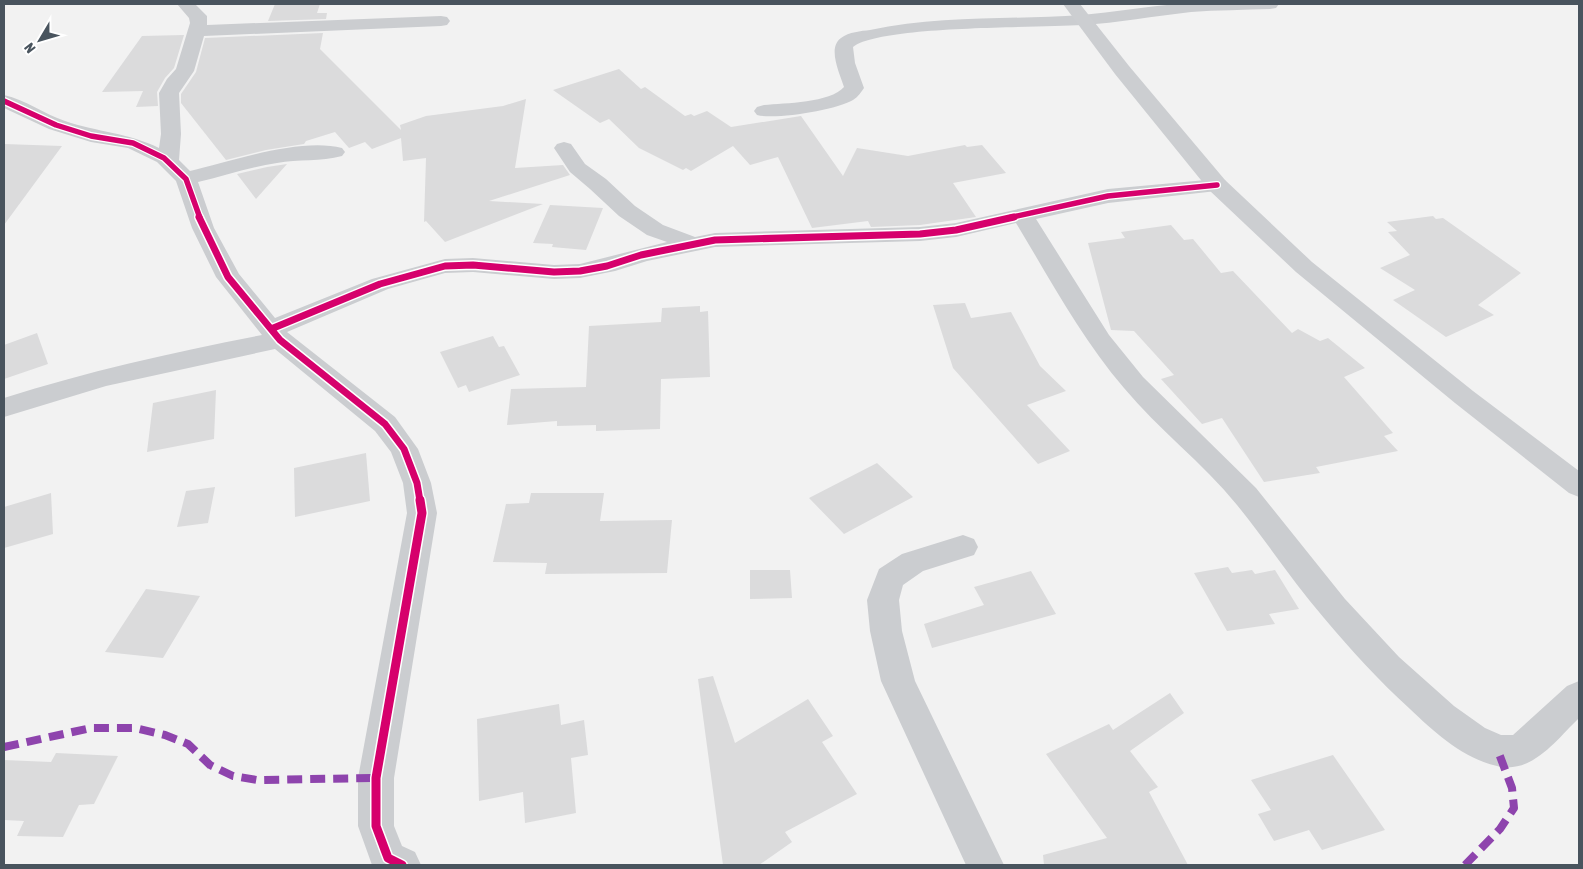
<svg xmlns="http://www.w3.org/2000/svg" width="1583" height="869" viewBox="0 0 1583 869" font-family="'Asap Condensed',sans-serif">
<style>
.building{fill:#dbdbdc}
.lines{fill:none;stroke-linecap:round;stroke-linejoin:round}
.street{fill:#cbcdd0;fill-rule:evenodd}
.secondary{fill:#ccced1;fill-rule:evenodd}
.quiet{stroke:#8e44ad;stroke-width:8;stroke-dasharray:15 8;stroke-linecap:butt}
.cycleway-far2-casing{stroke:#fff;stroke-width:8}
.cycleway-far1-casing{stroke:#fff;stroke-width:10}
.cycleway-casing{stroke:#fff;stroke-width:12}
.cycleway-far2{stroke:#d6006c;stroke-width:5.5}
.cycleway-far1{stroke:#d6006c;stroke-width:7}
.cycleway{stroke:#d6006c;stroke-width:9}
</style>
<rect width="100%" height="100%" fill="#f2f2f2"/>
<path class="building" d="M275,4h45l-3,9h10l-1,6 -58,2z
M323,33l-3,16 81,81 -1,-5 26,-9 77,-10 23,-7 -11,69 48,-3 7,10 -81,26 54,3 -98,38 -19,-21 -2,1 2,-64 -23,3 -2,-23 -29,11 -7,-7 -16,6 -14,-16 -29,9 -2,3 -38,6 -40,10 -45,-57v-9l15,-22 9,-34z
M184,35l-10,33 -9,10 -8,14 1,14 -22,1 7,-16 -41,1 40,-56z
M619,69l22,20 4,-2 40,29 6,-2 3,2 13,-5 24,16 70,-11 42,60 14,-28 51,8 57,-11 2,2 15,-2 24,28 -53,10 23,34 -56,8 -49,2 -3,-6 -56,7 -34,-71 -28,8 -17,-19 -42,25 -5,-3 -3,2 -44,-22 -30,-29 -9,4 -47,-33z
M4,144l58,2 -58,79z
M287,164l-31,35 -19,-25 30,-7z
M550,205l53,3 -17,42 -34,-3 1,-3 -20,-1z
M1433,216l3,3 7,-1 78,55 -43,32 16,10 -48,22 -53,-37 22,-10 -35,-22 30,-13 -22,-23 9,-1 -10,-9z
M1171,225l13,15 9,-1 28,34 12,-2 59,62 6,-4 22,12 8,-3 37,30 -21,9 49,56 -9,3 14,15 -82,16 4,6 -56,9 -42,-64 -20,6 -41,-45 13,-4 -40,-44 -23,-1 -23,-87 37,-5 -4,-6z
M965,303l6,15 40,-6 29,54 26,25 -39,14 43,46 -32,13 -85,-96 -20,-63z
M700,306v6l8,-1 2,66 -49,2 -1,50 -64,2v-6l-39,1v-5l-50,4 4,-36 75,-2 3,-61 72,-4 1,-14z
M37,333l11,31 -44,15v-34z
M493,336l6,11 5,-1 16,29 -51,17 -3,-7 -8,3 -18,-36z
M216,390l-2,49 -67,13 6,-49z
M366,453l4,48 -75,16 -1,-49z
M877,463l36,34 -69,37 -35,-36z
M215,487l-7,36 -31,4 9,-36z
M51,493l2,41 -49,14v-41z
M531,493h73l-4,28 72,-1 -5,53 -122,1 2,-11 -54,-1 13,-58 23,-1z
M1228,567l4,6 20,-3 3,4 20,-4 24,39 -30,5 6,10 -48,7 -33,-58z
M750,570h40l2,28 -42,1z
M1031,571l25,43 -124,34 -8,-24 60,-19 -10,-18z
M146,589l54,7 -37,62 -58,-6z
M713,676l22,67 73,-44 25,37 -11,6 35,52 -72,38 7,10 -33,23h-36l-25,-186z
M1170,693l14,20 -54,38 28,36 -9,5 39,73h-144l-1,-10 64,-17 -61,-84 63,-30 4,6z
M559,704l2,21 23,-5 4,35 -17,3 5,55 -51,10 -2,-31 -44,9 -2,-82z
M56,753l62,3 -24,48 -15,1 -16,32 -46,-1 7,-15 -20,-1v-60l47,2z
M1333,755l52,75 -63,20 -13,-20 -35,11 -16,-27 13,-4 -20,-30z"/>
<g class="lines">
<path class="street" d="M177,4h18l12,12v9l234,-9 6,1 3,4 -3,4 -6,1 -237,10 -10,35 -15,22 2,41 -2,26 11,11c42,-10 111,-34 152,-23l3,4 -3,4c-21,6 -44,3 -65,7 -27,4 -53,13 -79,19l16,46 25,46 36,44 97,-39 73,-20 28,-1 81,7 26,-1 87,-22 -20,-7 -28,-19 -29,-27 -20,-17 -16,-24 3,-4 7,-2 7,2 14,20 21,15 29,27 28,19 32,12 20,-4 205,-6 36,-4 152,-34 109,-10 8,1 3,5 -3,5 -8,1 -109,12 -72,16 73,116 34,42 113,111 89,111 54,58 55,49 31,22 16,7h12l54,-49 12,-5v37c-22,21 -47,57 -82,48 -33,-7 -63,-34 -87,-57 -31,-28 -59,-59 -86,-91 -31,-36 -57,-76 -87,-113 -34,-42 -79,-76 -113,-117 -43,-50 -74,-109 -108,-165l-60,14 -36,4 -205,6 -68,14 -32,10 -35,7 -26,1 -81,-7 -28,1 -57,16 -101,43 108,85 23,32 13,34 6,30 -43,265v48l8,20 13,6 6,13h-49l-14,-39v-48l49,-265 -4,-30 -12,-31 -16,-21 -100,-82 -169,37 -102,31v-19c84,-27 171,-46 258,-63l-46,-58 -24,-49 -16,-47 -19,-19 -29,-14 -37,-6 -42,-13 -45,-21v-13c22,5 40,19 61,26 32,11 64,12 94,27l2,-14 -2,-41 8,-14 9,-10 14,-46 -1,-5z
M1176,4h103l-3,4 -6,1c-26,1 -53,1 -79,3 -37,4 -73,11 -109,13 -43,3 -202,0 -229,22l2,16 9,25c-3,4 -6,9 -11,12 -17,10 -77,20 -96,15l-3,-4 3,-4 7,-2c21,-2 66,-2 80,-18 -4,-13 -17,-39 -3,-49 8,-6 20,-7 29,-8 70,-15 142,-10 212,-15 31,-3 63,-8 94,-11z
M963,535l11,4 4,8 -4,8 -51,16 -20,14 -4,15 3,31 13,50 89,184h-38l-85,-184 -11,-50 -3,-31 12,-31 23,-15z"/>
<path class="secondary" d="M1063,4h17l49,62 96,114 87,82 161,129 106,80v26l-10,-4 -114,-90 -159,-131 -87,-82 -94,-116z"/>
<path class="quiet" d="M4,747l87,-19h44l30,7 23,9 22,21 23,11 24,4 119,-2
M1465,865l35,-36 14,-21 -2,-20 -14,-37"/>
<defs>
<path id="cycleway-far2" d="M4,101l52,24 35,11 42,7 31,15 22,21 14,39
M1008,218l100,-22 109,-11"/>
<path id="cycleway-far1" d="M199,217l29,60 52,63 105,84 19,25 13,34 3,18
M271,329l109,-45 65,-18 28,-1 81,7 26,-1 27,-5 34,-11 74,-15 205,-6 36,-4 58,-13"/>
<path id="cycleway" d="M402,865l-14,-7 -12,-32v-48l46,-265 -2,-13"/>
</defs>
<use href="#cycleway-far2" class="cycleway-far2-casing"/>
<use href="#cycleway-far1" class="cycleway-far1-casing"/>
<use href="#cycleway" class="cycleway-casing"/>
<use href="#cycleway-far2" class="cycleway-far2"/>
<use href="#cycleway-far1" class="cycleway-far1"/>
<use href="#cycleway" class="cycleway"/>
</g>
<rect width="1583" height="869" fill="none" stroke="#49545e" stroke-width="10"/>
<g transform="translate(40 40) rotate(232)" stroke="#ffffff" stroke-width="4" paint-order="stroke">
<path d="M0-4L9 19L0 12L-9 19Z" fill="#49545e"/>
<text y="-8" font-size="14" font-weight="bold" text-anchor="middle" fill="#49545e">N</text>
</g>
</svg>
